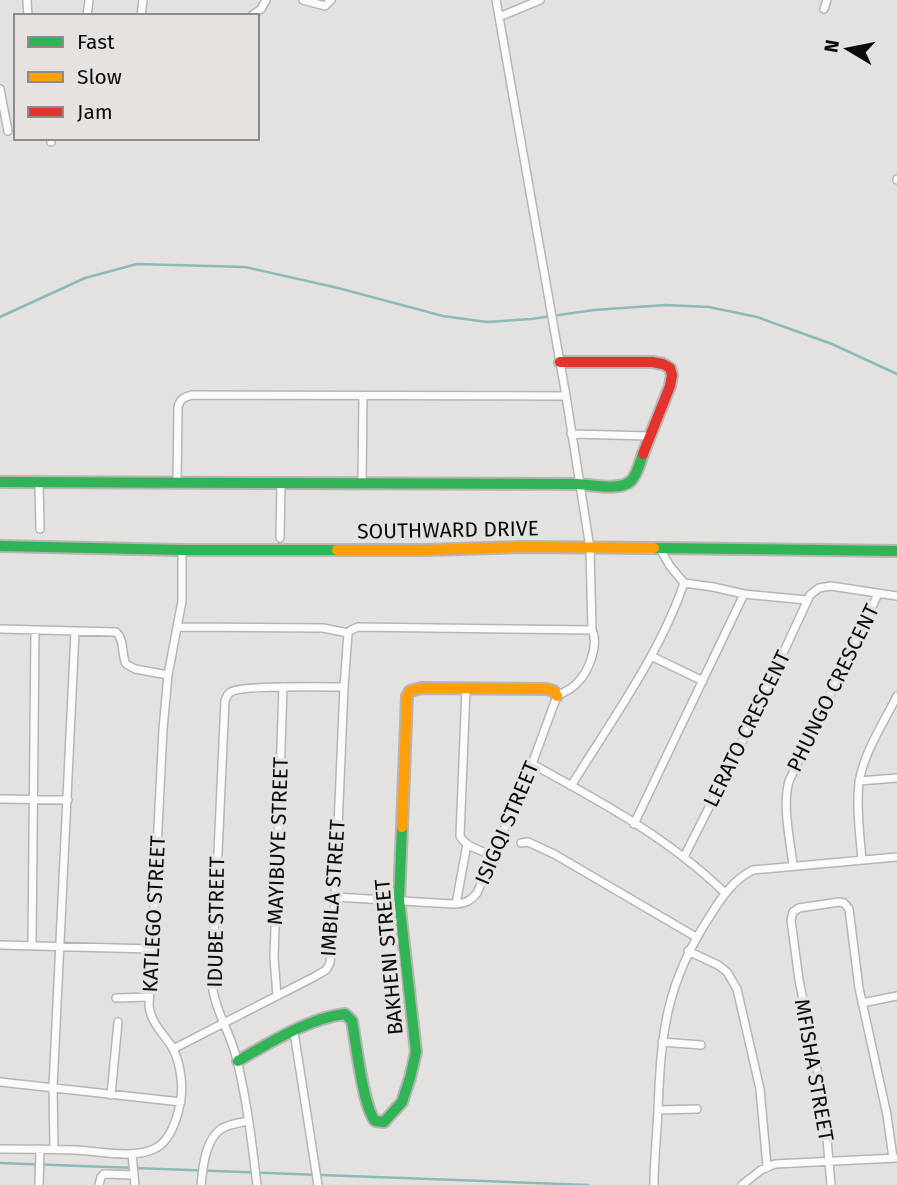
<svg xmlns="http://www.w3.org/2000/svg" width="897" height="1185" viewBox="0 0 897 1185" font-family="'Fira Sans',sans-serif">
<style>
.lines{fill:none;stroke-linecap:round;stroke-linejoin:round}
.stream{stroke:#8bbaba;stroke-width:2.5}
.street-casing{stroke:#b7b5b4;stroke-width:10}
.fast-casing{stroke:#b7b5b4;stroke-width:14}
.slow-casing{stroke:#b7b5b4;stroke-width:14}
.jam-casing{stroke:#b7b5b4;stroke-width:14}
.street{stroke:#fbfbfa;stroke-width:7}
.fast{stroke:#30b455;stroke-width:10}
.slow{stroke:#ff9f0a;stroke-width:10}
.jam{stroke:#e5322d;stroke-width:10}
.labels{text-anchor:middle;stroke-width:7;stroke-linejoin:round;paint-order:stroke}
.street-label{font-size:21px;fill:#0c0b0b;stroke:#e5e2df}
</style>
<rect width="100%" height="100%" fill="#e4e2e0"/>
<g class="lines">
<path class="stream" d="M0,317l85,-39 52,-14 108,3 93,21 105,28 44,6 44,-3 63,-9 71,-5 44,2 48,10 75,27 65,30
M0,1163l588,22"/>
<defs>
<path id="street" d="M27,0l1,16
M303,0l22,6 6,-6
M824,9l3,-9
M87,16l2,-16
M141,16l2,-16
M251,16l10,-7 5,-9
M499,17l41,-17
M0,89l8,42
M51,138v4
M897,179v1
M571,434l79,2
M39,483l1,46
M177,483l1,-76c2,-8 6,-10 14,-12l374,1
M362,483l1,-87
M280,538l1,-55
M660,549l10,17 14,17 29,4 31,7 63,6
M178,627l145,1 25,5
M0,629l116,3c9,8 5,22 10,32l9,5 33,6
M348,633l3,-3 7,-3 234,3
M651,656l52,25
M466,689l-6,147c5,11 23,15 34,20
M532,764c68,37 138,75 193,129
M859,781l38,-3
M571,786c40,-65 89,-132 113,-203
M0,799l68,1
M634,824l110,-230
M521,843l7,-1 26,12 142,83
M684,857l57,-113 69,-149 9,-7 12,-2 66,10
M862,860c-2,-25 -6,-52 -3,-77 4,-29 25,-61 38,-87
M793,865c-3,-26 -11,-59 -4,-84l89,-187
M335,897l118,7c10,0 17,-2 24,-11l55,-129 25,-68c7,-4 15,-7 20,-13 12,-11 22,-39 15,-53l-2,-82 -24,-152 -70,-396
M456,904l11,-60
M0,945l152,4
M32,946l3,-316
M688,951l30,14 9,7 10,17 23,100 7,77
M277,996l-3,-38 9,-271
M116,998l33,-1
M862,1003l35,-7
M294,1032l24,153
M662,1042l39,3
M173,1049l141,-72 12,-7 4,-7 5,-66 9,-210 4,-54
M0,1082l181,20
M111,1095l7,-73
M658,1110l39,-1
M0,1149c25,0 50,0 75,1 23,1 58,9 79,-1 21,-9 30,-51 27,-71 -1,-10 -4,-22 -9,-31 -9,-14 -21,-24 -23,-41l14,-277 5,-54 14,-74v-51
M54,1149l-1,-62 22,-455
M132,1154l3,31
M39,1185l1,-36
M99,1185l2,-8 3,-3 30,1
M201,1185c2,-18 4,-45 20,-56 8,-5 18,-6 27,-8
M257,1185c-5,-42 -10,-84 -20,-125 -6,-27 -23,-50 -25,-78l13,-281c1,-3 2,-7 6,-9 9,-7 96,-5 113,-5
M654,1185c0,-25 3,-50 4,-75 3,-78 8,-127 52,-194 11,-18 24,-37 43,-46l144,-13
M742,1185l19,-15 14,-6 121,-6
M831,1185l-7,-81 -25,-124 -8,-60 2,-8 6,-4 40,-6 5,1 5,6 10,79 28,127 6,43"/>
<path id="fast" d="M0,482l578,2c14,1 42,7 53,-3 6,-6 9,-19 12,-27
M0,546l182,4h155
M654,548l243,3
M238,1061c31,-18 71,-43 107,-47l7,7c4,22 11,85 23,100l9,1 18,-20 8,-24 6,-26 -17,-152 3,-73"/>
<path id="slow" d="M337,550h89l96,-3 132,1
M402,827l5,-131 3,-5 11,-3 125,1 8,2 3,5"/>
<path id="jam" d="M560,362h92l11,2 7,4 2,7 -2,11 -27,68"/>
</defs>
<use href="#street" class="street-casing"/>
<use href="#fast" class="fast-casing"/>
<use href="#slow" class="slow-casing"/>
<use href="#jam" class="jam-casing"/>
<use href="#street" class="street"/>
<use href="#fast" class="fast"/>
<use href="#slow" class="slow"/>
<use href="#jam" class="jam"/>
</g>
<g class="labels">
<g class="street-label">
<text transform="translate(448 530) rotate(-1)" y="7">SOUTHWARD DRIVE</text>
<text transform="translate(833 688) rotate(-64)" y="7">PHUNGO CRESCENT</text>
<text transform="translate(747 729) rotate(-64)" y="7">LERATO CRESCENT</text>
<text transform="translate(507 823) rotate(-67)" y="7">ISIGQI STREET</text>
<text transform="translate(278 841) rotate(-88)" y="7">MAYIBUYE STREET</text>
<text transform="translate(333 888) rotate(-86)" y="7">IMBILA STREET</text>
<text transform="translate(154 914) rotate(-87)" y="7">KATLEGO STREET</text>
<text transform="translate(216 922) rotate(-89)" y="7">IDUBE STREET</text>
<text transform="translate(389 957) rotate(-95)" y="7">BAKHENI STREET</text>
<text transform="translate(814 1070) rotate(80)" y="7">MFISHA STREET</text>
</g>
</g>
<rect x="14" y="14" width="245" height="126" fill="#e5e2df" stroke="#8e8c8a" stroke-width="2"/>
<rect x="28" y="37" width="35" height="10" fill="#30b455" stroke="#8e8c8a" stroke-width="2"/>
<text x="77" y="49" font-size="21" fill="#0c0b0b">Fast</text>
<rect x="28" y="72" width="35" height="10" fill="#ff9f0a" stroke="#8e8c8a" stroke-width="2"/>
<text x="77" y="84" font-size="21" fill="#0c0b0b">Slow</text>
<rect x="28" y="107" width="35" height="10" fill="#e5322d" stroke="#8e8c8a" stroke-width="2"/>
<text x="77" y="119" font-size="21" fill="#0c0b0b">Jam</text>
<g transform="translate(848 49) rotate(280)" stroke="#e5e2df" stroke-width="5" paint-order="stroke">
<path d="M0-5L12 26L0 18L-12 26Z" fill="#0c0b0b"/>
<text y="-10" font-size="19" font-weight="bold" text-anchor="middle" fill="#0c0b0b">N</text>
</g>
</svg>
